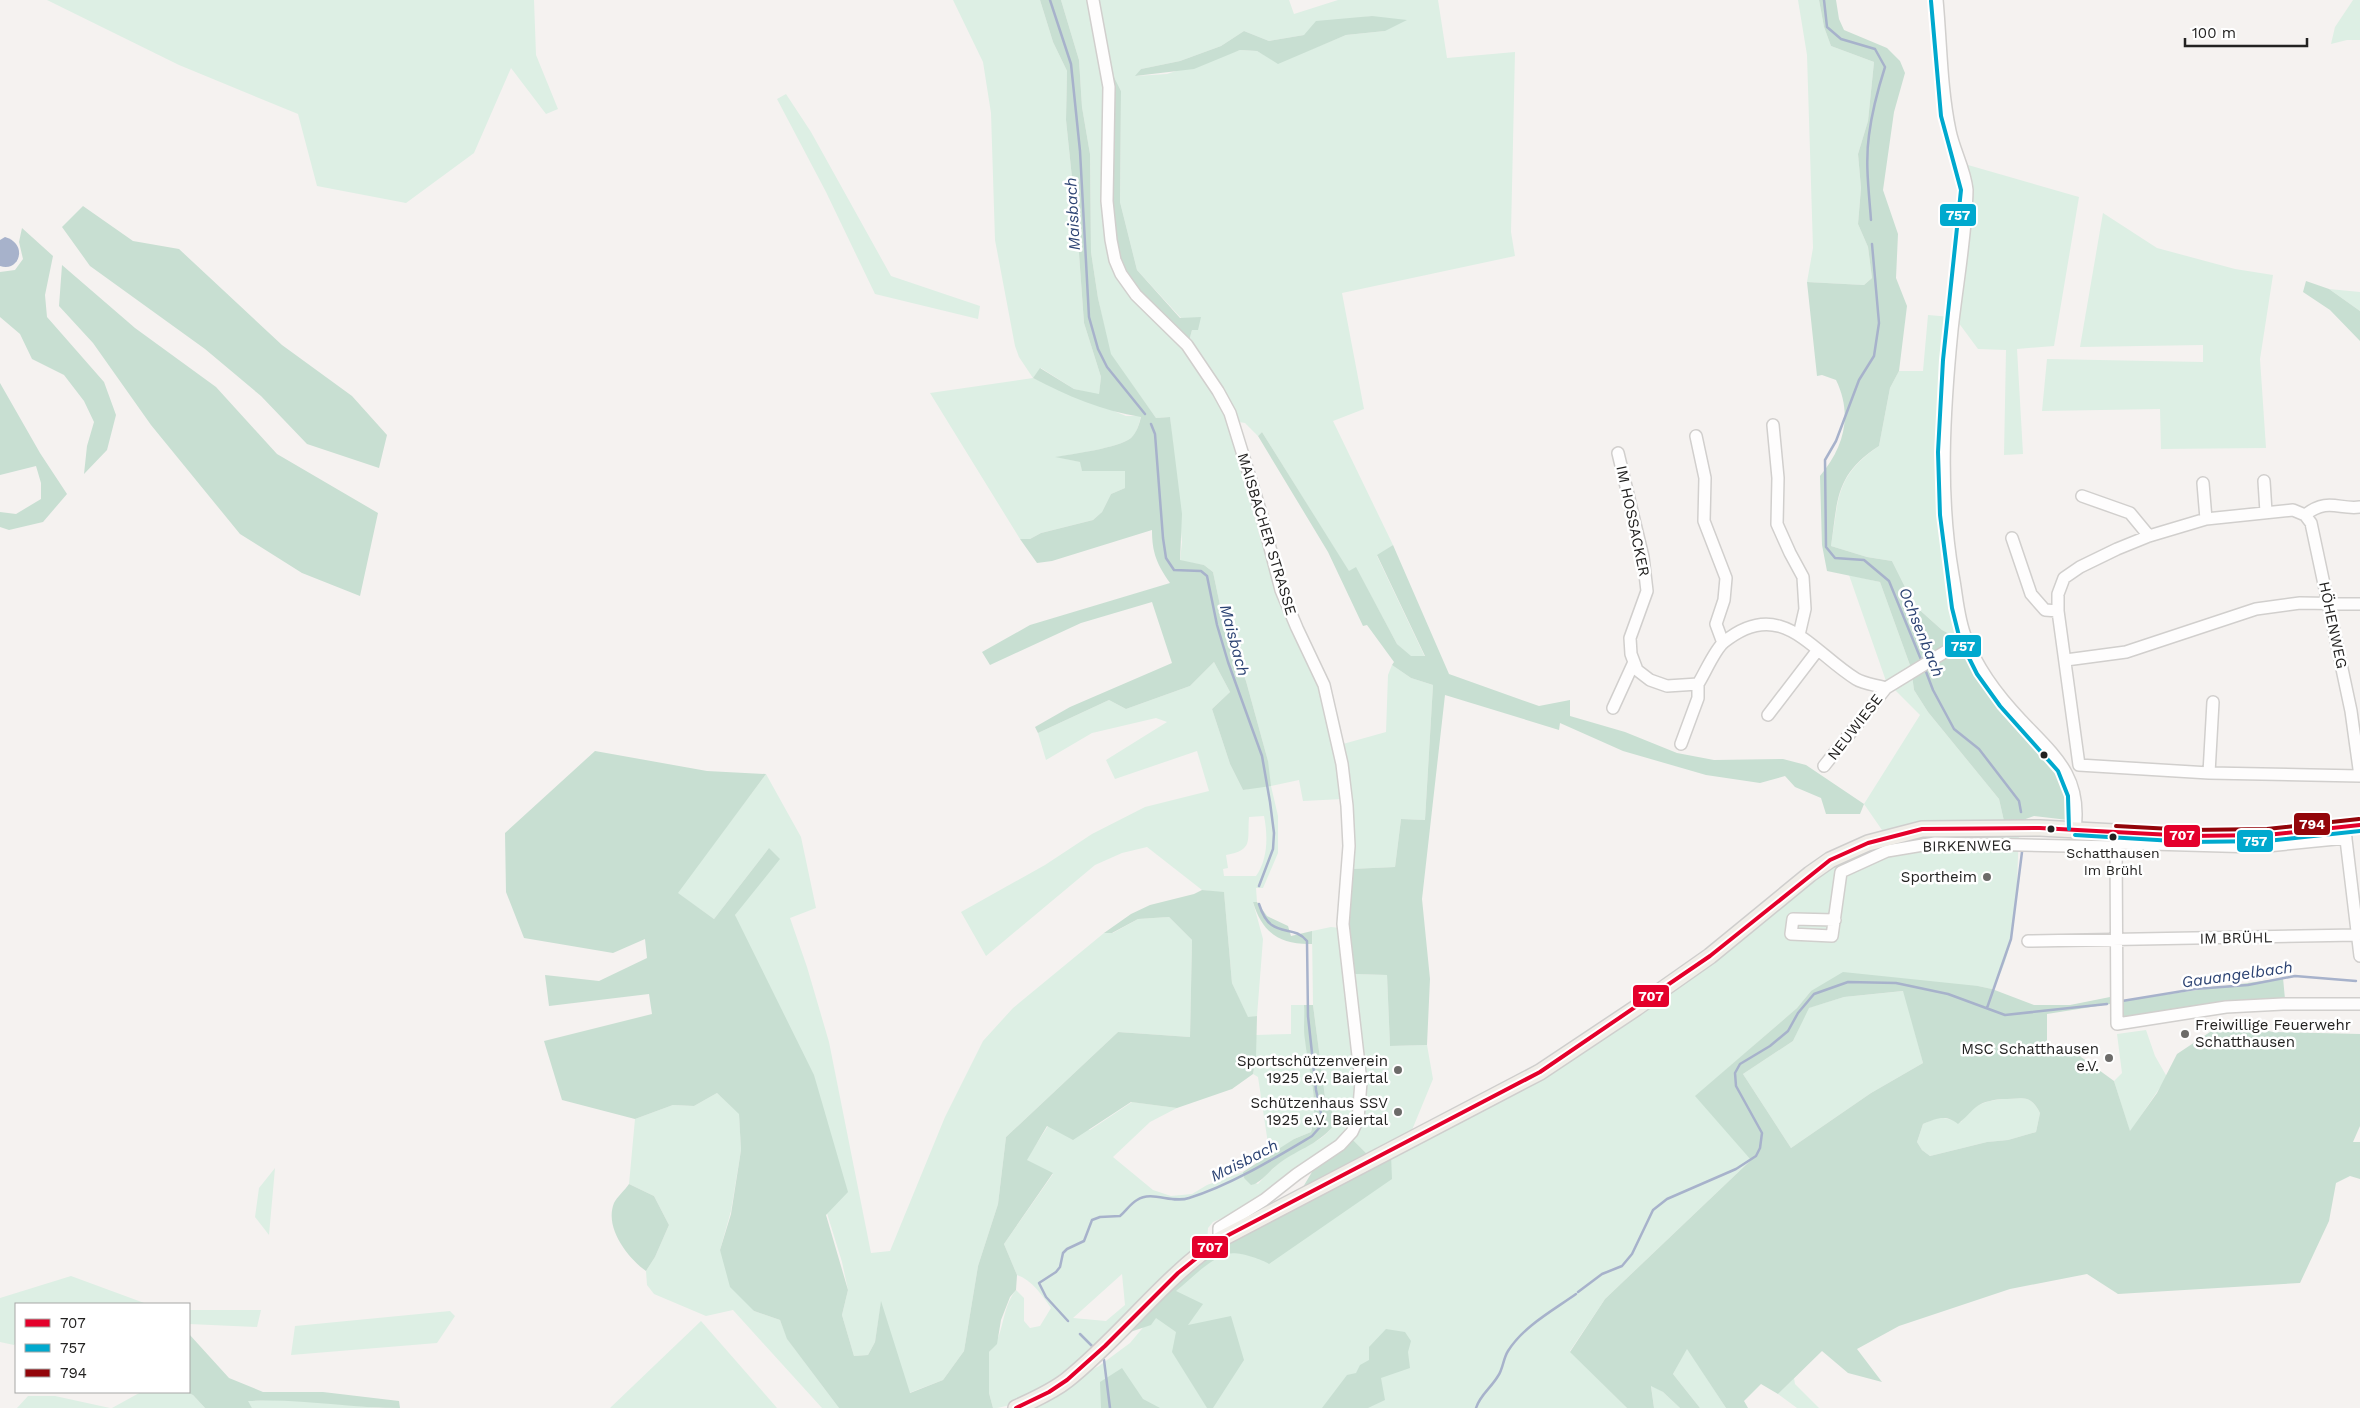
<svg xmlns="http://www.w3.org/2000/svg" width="2360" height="1408" viewBox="0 0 2360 1408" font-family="'Work Sans',sans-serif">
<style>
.green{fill:#ddefe4;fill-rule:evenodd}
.forest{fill:#c8dfd2;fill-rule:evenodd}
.water{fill:#a7b2cb}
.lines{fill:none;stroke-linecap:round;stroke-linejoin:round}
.stream{stroke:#a7b2cb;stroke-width:2.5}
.minor-casing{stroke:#d1cfcd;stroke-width:14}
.major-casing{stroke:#cfcecd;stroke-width:18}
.minor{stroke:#fefdfd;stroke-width:11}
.major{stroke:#f1eee8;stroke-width:15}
.bus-1-casing{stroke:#fff;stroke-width:8}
.bus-2-casing{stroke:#fff;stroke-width:8}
.bus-3-casing{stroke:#fff;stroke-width:8}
.bus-1{stroke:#e4002b;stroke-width:4}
.bus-2{stroke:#00a9ce;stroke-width:4}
.bus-3{stroke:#93050a;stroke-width:4}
.bus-dot{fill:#232221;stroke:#fff;stroke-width:2}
.poi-dot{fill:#6c6b69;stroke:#fff;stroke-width:2}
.labels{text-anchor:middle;stroke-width:5;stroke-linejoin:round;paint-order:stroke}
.bus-label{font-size:14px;fill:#232221;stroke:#fff}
.street-label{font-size:15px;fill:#232221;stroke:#fff}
.poi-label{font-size:15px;fill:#232221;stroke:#fff;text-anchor:end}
.water-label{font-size:16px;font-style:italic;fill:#2c4373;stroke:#fff}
.line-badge{stroke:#fff;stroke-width:2}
.badge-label{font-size:14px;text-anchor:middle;font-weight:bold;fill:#fff}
</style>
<rect width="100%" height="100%" fill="#f5f2f0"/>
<path class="green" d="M47,0h487l2,55 22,54 -12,5 -35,-46 -37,85 -68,50 -89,-17 -19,-72 -119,-49z
M953,0h87l13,42 14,29 -1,49 11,106 7,97 17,54 -2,18 -25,-6 -33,-21 -8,10 93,38h15c-2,8 -4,17 -10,22 -12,10 -58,16 -74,19l24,5 1,9h43v17l-14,6 -9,18 -9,8 -52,13 -11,6h-10l-90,-146 103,-15 -14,-21 -4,-11 -20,-106 -4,-127 -8,-51z
M1061,0h30l15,86 1,148 115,172 97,275 16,67 8,51 -40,2 -4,-21 -28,6 7,30v37l-15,35h-7l1,14h-4l10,37 -6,77 -9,2 -16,-35 -8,-90 -22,-3 -55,-43 -25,6 -27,12 -109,91 -25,-44 84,-47 47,-31 53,-27 64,-16 -12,-40 -82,28 -9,-19 61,-38 -11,-4 -64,15 -46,27 -8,-27 71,-33 17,9 64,-23 24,-24 16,30 -18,17 18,55 13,26 20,-4 5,-25 -22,-80 -22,-57 -11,-52 -9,-7 -24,-4 2,-19 -12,-125 -14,1 -46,-64 -12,-56 -7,-46 -1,-98 -8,-47 -3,-47zM1264,816c4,20 4,43 -8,60h-32l-1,-7 5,-1 -2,-13c28,-5 21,-14 23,-38z
M1098,0h191l5,14 44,-14h100l9,58 68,-6 -4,180 4,24 -173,37 22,116 -31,12 60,124 -16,11 48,101h-14l-14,-13 -41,-76 -7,4 -87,-140 -4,4 -13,-13 -6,-1 -33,-57 -17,-24 3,-11 -55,-60 -17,-68 1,-111 -9,-18zM1372,16l13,15 -39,4 -68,28 -21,-12 -17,-1 -73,24 -31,2 5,-7 39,-8 41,-15 23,-15 25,10 35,-6 47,-16z
M1798,0h21l5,27 7,19 43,16 -6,59 -10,33 3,34 -3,36 10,23 4,31 -8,7 -57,-3 6,-34 -6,-193z
M2353,0h7v40h-13l-16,4 4,-17z
M786,94l25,38 80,144 89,30 -2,13 -103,-25 -49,-102 -49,-93z
M1968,165l111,32 -25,149 -37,3 6,105 -19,1 2,-105 -28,-1 -20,-27 15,-121z
M2103,213l54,35 78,21 38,6 -13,84 6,89 -105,1 -1,-40 -118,2 5,-52 156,3v-17l-123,2z
M2329,289l31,3v19z
M1928,315l23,2 -11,120 20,198 -3,3 -15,-8 -28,-25 -22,-44 -25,-4 -36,-11c8,-48 4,-70 48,-100l11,-58 9,-17h24z
M1849,575l31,7 31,86 3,22 14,22 71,87 5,22 -36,-1 -86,10 -18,-26 56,-89 -34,-34z
M1392,665l19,13 22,7 -8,135 -24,-1 -6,48 -44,2 -8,-125 43,-12 2,-57z
M766,774l35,63 15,71 -26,10 17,49 22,75 42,211 19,-2 55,-134 38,-76 30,-33 91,-75h9l25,-14 31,-2 23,23 -2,97 -72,-5 -112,105 -8,67 -20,62 -14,85 -21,29 -34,13 -28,-90 -6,39 -7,13 -14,1 -12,-41 6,-25 -6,-28 -107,-347 34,-67 -55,71 -37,-26z
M2019,834c-3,49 1,112 -27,155l-14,-3 -167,5 -14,17 -101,88 56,63 -147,140 -35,52 57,57h-607l79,-42 31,-23 42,-50 60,-53 242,-126 155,-92 45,-32 140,-113 34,-19 43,-17 45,-6z
M1331,927l9,1 19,173h8l-13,-127 33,1 3,71 37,-1 6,34 -21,51 -43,26 -15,-15 -18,-2 -1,5 -92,65 -30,13 -5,6 -1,14c-10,7 -21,14 -30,22 -39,36 -134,144 -184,144l-4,-15v-41c16,-15 11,-42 27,-62l8,8v23l6,7 10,-2 11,-18c-9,-13 -19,-28 -34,-33l-13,-31 49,-70 -27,-14 22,-34 42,4 42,-28 45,6 -27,14 -37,35 40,33 18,6 21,-2 15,-9 36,-13 1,6 14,6c11,-12 23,-24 37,-32 18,-11 24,-8 39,-27l-3,-23 -6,-5 -12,-92 -1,-74zM1122,1274l3,31 -19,16 -33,-3z
M1904,991l19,72 -52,30 -80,55 -48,-74 50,-33 15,-33 36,-11z
M1291,1005h13l11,105 -4,22 -17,7 -24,18 -12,-80 -5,-3 3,-16v-23l35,-1z
M2146,1030l9,26 12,21 -37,55 -16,-51 8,-8 -5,-39z
M717,1093l22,20 2,37 -10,61 -11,39 34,61 26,9 8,20 51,68h-17l-89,-98 -27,6 -52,-22 -7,-9 -1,-14 9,-14 14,-32 -15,-29 -25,-12 6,-65 38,-14 21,1z
M2002,1099c20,0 28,-6 38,14l-4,19 -28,8 -21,2 -57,14 -8,-6 -5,-8 6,-18 16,-7 22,5c10,-16 23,-21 41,-23z
M275,1168l-6,67 -14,-18 4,-29z
M71,1276l76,28h-131v39l-2,2 -14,-3v-44z
M189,1310h72l-4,17 -68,-3z
M450,1311l5,5 -18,27 -146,12 4,-29z
M701,1321l76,87h-167z
M1687,1348l39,60h-26l-27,-34z
M1794,1378l1,6 24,24h-22l-19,-14z
M1651,1385l12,7 17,16h-26z
M141,1392h45l7,3 12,13h-93z
M28,1396h27l55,12h-93z
M285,1399l94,9h-127l-5,-7z"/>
<path class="forest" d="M1040,0h21l18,60 3,47 8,47 1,98 7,46 13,56 45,64 14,-1 12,97 -2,46 24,5 9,7 11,52 22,57 22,80 3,25 -28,4 -13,-26 -18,-55 18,-17 -16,-30 -24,24 -64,23 -17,-9 -71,33 -3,-6 35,-20 102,-44 -20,-61 -71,21 -91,42 -8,-13 48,-27 140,-42c-13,-19 -18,-30 -18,-53l-100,31 -15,2 -17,-24h10l11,-6 52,-13 9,-8 9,-18 14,-6v-17h-43l-2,-9 -25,-5c17,-3 64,-9 76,-19 6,-6 8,-13 10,-21 -38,-6 -74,-21 -108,-39l7,-10 34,21 25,5 2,-17 -17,-54 -7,-97 -11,-106 1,-49 -14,-29z
M1819,0h17l3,19 5,11 43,18 13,13 5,12 -11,39 -11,78 15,44 -2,44 11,28 -8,65 -9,17 -11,58c-44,29 -41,52 -48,100l36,11 25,4 22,44 28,25 15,8 41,70 45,46 20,31 5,35 -34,-4 -14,5h-16l-5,-22 -71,-87 -14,-22 -3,-22 -31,-86 -53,-11 -5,-26 -2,-69c24,-29 33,-61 16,-96l-14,-5 -5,1 -10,-94 57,3 8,-7 -4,-31 -10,-23 3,-36 -3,-34 10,-33 6,-59 -43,-16 -7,-19z
M1372,16l35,4 -22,11 -39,4 -68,29 -21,-13 -17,-1 -46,19 -59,7 6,-7 39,-8 41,-15 23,-15 25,10 35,-6 12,-14z
M1112,73l9,18 -1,111 17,68 43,48 21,-1 -3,13h-6l-3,11 -54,-51 -14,-22 -7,-28z
M83,206l50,35 46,8 103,96 70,51 35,39 -8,33 -72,-24 -46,-48 -56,-47 -115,-83 -28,-39z
M22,228l31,28 -8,39 2,22 57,65 12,33 -9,35 -23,24 3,-28 7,-24 -10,-21 -20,-26 -32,-16 -12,-25 -20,-17v-45l15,-2 8,-11 -4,-17z
M62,265l73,63 81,59 61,67 101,59 -18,83 -58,-23 -62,-39 -89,-109 -58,-82 -34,-37z
M2306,281l23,8 31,22v30l-30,-31 -27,-18z
M0,383l40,70 27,41 -24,28 -34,8 -9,-3v-15l16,2 25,-15v-16l-5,-17 -36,9z
M1262,432l87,139 7,-4 41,77 14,12h14l-48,-101 16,-10 56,129 90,32 31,-6v16l55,16 52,21 37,7 69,-1 23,6 58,39 -4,10h-34l-5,-16 -26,-11 -10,-11 -25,7 -54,-8 -83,-24 -63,-28 -1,7 -114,-35 -23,204 8,80 -3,66 -37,1 -3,-71 -33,-1 -5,-53 2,-52 44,-2 6,-48 24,1 8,-135 -22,-7 -19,-13 2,-3 -27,-37 -4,1 -35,-74 -70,-116z
M595,751l112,20 59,3 -88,119 36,26 55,-71 11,11 -45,56 79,160 34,117 -22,23 22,75 -6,25 12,41 14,-1 7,-13 6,-41 29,92 33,-13 21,-29 14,-85 20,-62 8,-67 112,-105 72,5 2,-97 -23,-23 -31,2 -26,14h-8l27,-19 19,-9 44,-11 8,-4 22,2 8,91 16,34 9,-1 -1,42 -3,16 -21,15 -55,19 -46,-6 -58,38 -26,-14 -20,34 26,13 -49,71 13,31 -1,15 -6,7 -9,23 -4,24 -8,8v41l4,15h-154l-52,-69 -7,-19 -26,-9 -24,-24 -10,-37 11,-36 10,-64 -2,-36 -22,-21 -23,13 -21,-1 -38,14 -73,-19 -18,-59 108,-27 -3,-20 -100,12 -4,-31 54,6 48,-23 -2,-19 -32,14 -89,-15 -18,-46 -1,-59z
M1253,902h4l10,14 21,10 3,10 21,-5v13c-33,1 -50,-12 -59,-42z
M1843,972l135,14 14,3 42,16h36l40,-8 10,4 163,-23 2,21 -156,19h-15l-4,-14 -63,10v32l25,-2 9,13 33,24 16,50 27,-38 20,-39 48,-32 48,10 87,2v92l-7,16h7v37l-10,-3 -14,7 -7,38 -29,62 -182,11 -31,-20 -77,15 -111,37 -42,23 25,33 -34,-9 -26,-22 -44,43 -17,-10 -17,17 4,7h-22l-39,-59 -14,25 27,34h-20l-17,-16 -12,-6 3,22h-27l-57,-56 35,-53 146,-139 -56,-64 102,-88 14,-17zM1903,991l20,72 -52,30 -80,55 -48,-74 50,-33 16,-33 35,-11zM2002,1099c20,0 28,-6 38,14l-4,19 -28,8 -21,2 -57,14 -8,-6 -5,-8 6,-18c14,-6 23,-10 35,0 18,-15 16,-22 44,-25z
M1304,1005h9l12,92 6,5 3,23c-18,22 -38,24 -58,41 -9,7 -15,17 -25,19l-7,-7 -1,-6 51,-33 17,-7c9,-28 -3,-63 -6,-92 -2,-12 0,-23 -1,-35z
M1348,1141h6l15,15 -69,36 12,-20z
M1391,1155l1,24 -123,85c-8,-5 -32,-13 -41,-10 -19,5 -37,25 -52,37l27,13 -15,21 43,-9 13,44 -31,48h-6l-35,-56 4,-20 -20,-14 -5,7 -21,7 63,-66 22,-20z
M629,1184l25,12 15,29 -14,32 -9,14c-18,-13 -42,-43 -32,-68 3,-6 11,-13 15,-19z
M1386,1329l19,3 6,9 -3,11 2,16 -29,10 4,22 -17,8h-46l25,-33 9,-2 4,-8 9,-5v-13z
M189,1334l40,44 34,14h60l76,9 1,7c-51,0 -101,-10 -152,-7l4,7h-47l-12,-13 -7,-3h3z
M1122,1368l21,31 17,9h-59l-1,-26z"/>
<path class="water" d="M5,237c24,7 14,36 -5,29v-26z"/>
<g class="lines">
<path class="stream" d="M1050,0l21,64 9,87 9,166 9,32 9,18 38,47
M1824,0l3,27 14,12 34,10 10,18c-7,22 -13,44 -16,68 -4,28 0,57 2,85
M1872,244l7,79 -5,33 -15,24 -23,61 -11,19 1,87 9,11 29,2 25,21 33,81
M1151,424l4,10 8,104 3,20 8,12 27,1 6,5 10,49 11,37 34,94 8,46 4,31 -1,16 -14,37
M1925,669l8,21 21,39 25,20 40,52 2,11
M2122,1001l73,-12 53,-4 47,-9 61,5
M1987,1008l24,-69 11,-87
M1578,1292l24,-18 20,-8 10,-12 21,-44 14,-11 69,-30 20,-13 4,-8 2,-15 -26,-47 -1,-13 5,-9 30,-18 18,-15 10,-18 16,-19 34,-12 48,1 52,11 57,21 102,-11
M1068,1321l-22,-24 -7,-14 17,-11 4,-5 3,-14 4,-4 17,-8 8,-21 8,-3 20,-1c6,-5 10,-12 17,-16 15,-10 35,4 52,-2 42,-13 86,-40 123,-62l8,-9 2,-9 -6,-28 -8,-74 -1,-75c-15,-19 -36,1 -48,-37
M1080,1334l15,15
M1104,1360l6,48
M1476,1408c4,-13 15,-20 22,-32 5,-7 5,-17 10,-25 16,-25 44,-40 68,-57"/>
<defs>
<path id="minor" d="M1093,0l16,87 -2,114 4,39 4,20 6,14 15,21 51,50 31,46 12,22 31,100 20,77 16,38 27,57 18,79 5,42 2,40 -6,78 18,158 -3,37 -6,13 -12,13 -43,29 -33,26 -45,28v12
M1937,0c4,43 4,88 13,131 4,20 15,38 17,59 -1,47 -10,93 -15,140 -8,81 -13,164 1,245 4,21 5,44 13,63 11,30 33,59 55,82 33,35 61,56 54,109
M1773,425l5,53 -1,46 13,29 13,24 2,32 -6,26
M1696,436l9,42 -1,43 22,57 -2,22 -8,24 7,19
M1618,453l25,104 4,34 -17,47 1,16 6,16 13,10 17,6 31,-2c7,-11 17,-35 26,-42 57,-46 87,9 132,37 8,5 21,6 30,9l80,-49
M2264,481l2,31
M2203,483l3,36
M2082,496l48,17 19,23
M2305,515c23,-18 34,-5 55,-8
M2012,538l19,56 14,16 13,1
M2066,660l60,-8 130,-43 44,-6 60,1
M1613,708l21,-46
M1768,715l49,-64
M1681,744l17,-46v-14
M2079,765l-21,-154v-17l6,-16 16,-11 37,-18 32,-13 57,-17 87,-9 12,5 6,8 40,188 9,65
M2079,765l130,8 151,3
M1824,766l62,-78
M2209,773l4,-71
M2345,831l15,125
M2116,841l1,183 109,-17 57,-3h77
M2116,843l141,4 89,-9
M1835,920l-42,-1 -2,15 41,2 9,-64 46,-21 48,-8 181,4
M2028,941l329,-6"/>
<path id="major" d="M1016,1408c17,-8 36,-16 51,-28 54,-43 94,-100 152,-140l321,-168 96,-64 74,-52 100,-82 20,-14 38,-17 54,-14 118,-1 150,8 77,-1 93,-10"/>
</defs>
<use href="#minor" class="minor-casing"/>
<use href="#major" class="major-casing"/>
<use href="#minor" class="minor"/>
<use href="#major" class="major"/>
<defs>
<path id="bus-1" d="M1016,1408l33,-16 18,-12 38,-34 73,-73 41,-33 321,-168 170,-116 120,-96 38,-17 54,-14 118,-1 150,8 77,-1 93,-10"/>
<path id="bus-2" d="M1931,1l10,115 20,74 -18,170 -5,92 2,63 12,93 8,32 17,34 23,32 58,65 10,25 1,33
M2075,835l115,7 77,-1 93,-10"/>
<path id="bus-3" d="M2116,826l74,4 77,-1 92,-10"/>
</defs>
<use href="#bus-1" class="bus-1-casing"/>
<use href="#bus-2" class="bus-2-casing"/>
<use href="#bus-3" class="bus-3-casing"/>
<use href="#bus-1" class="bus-1"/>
<use href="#bus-2" class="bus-2"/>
<use href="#bus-3" class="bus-3"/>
</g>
<g class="bus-dot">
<circle cx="2044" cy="755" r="4.5"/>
<circle cx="2051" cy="829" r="4.5"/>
<circle cx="2113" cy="837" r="4.5"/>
</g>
<g class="poi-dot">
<circle cx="1987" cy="877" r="5"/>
<circle cx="2185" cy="1034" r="5"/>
<circle cx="2109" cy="1058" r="5"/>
<circle cx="1398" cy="1070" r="5"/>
<circle cx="1398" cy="1112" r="5"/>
</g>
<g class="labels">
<g class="bus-label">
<text x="2113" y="858">Schatthausen<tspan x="2113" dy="17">Im Brühl</tspan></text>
</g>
<g class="street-label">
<text transform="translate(1633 521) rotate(78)" y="5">IM HOSSACKER</text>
<text transform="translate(1267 534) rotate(73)" y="5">MAISBACHER STRASSE</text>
<text transform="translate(2333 625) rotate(78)" y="5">HÖHENWEG</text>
<text transform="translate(1855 727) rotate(-52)" y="5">NEUWIESE</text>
<text transform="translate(1967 846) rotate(-1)" y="5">BIRKENWEG</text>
<text transform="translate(2236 938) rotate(-1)" y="5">IM BRÜHL</text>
</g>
<g class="poi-label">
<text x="1977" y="882">Sportheim</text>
<text x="2195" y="1030" text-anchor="start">Freiwillige Feuerwehr<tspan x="2195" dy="17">Schatthausen</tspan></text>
<text x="2099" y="1054">MSC Schatthausen<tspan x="2099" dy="17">e.V.</tspan></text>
<text x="1388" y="1066">Sportschützenverein<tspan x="1388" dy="17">1925 e.V. Baiertal</tspan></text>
<text x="1388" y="1108">Schützenhaus SSV<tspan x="1388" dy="17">1925 e.V. Baiertal</tspan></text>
</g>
<g class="water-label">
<text transform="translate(1072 214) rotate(-93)" y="6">Maisbach</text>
<text transform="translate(1922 632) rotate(68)" y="6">Ochsenbach</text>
<text transform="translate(1235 640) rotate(75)" y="6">Maisbach</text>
<text transform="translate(2237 974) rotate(-8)" y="6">Gauangelbach</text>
<text transform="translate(1244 1160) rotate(-27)" y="6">Maisbach</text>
</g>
</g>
<g class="line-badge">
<rect x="1939" y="203" width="38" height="24" rx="5" fill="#00a9ce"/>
<rect x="1944" y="634" width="38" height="24" rx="5" fill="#00a9ce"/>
<rect x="2293" y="812" width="38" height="24" rx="5" fill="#93050a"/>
<rect x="2163" y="824" width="38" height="24" rx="5" fill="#e4002b"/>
<rect x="2236" y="829" width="38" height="24" rx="5" fill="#00a9ce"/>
<rect x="1632" y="984" width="38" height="24" rx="5" fill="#e4002b"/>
<rect x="1191" y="1235" width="38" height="24" rx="5" fill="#e4002b"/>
</g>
<g class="badge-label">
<text x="1958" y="220">757</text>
<text x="1963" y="651">757</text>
<text x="2312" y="829">794</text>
<text x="2182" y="840">707</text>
<text x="2255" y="846">757</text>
<text x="1651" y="1001">707</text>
<text x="1210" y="1252">707</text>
</g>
<rect x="15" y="1303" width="175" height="90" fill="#ffffff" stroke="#a7a7a6"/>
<rect x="25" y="1319" width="25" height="8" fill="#e4002b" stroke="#a7a7a6"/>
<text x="60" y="1328" font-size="15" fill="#232221">707</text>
<rect x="25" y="1344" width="25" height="8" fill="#00a9ce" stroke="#a7a7a6"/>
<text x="60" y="1353" font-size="15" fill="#232221">757</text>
<rect x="25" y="1369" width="25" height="8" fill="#93050a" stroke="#a7a7a6"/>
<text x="60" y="1378" font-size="15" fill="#232221">794</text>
<path d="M2185 38v8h122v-8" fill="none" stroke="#232221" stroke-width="2.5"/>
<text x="2192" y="38" font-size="15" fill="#232221" stroke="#ffffff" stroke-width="4" paint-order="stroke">100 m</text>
</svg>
